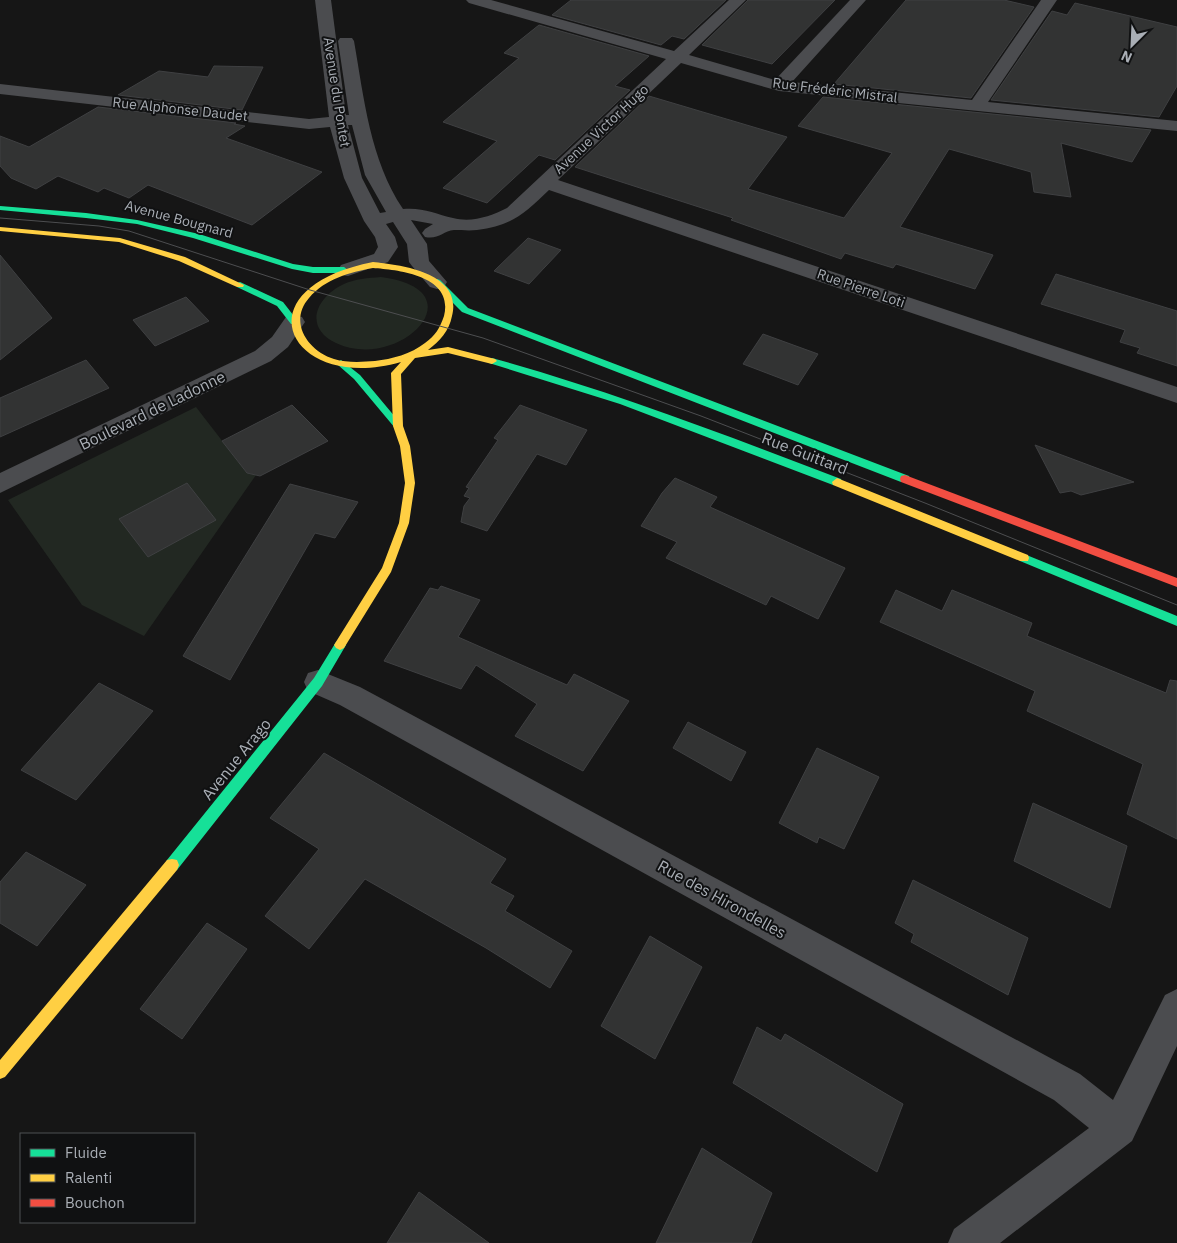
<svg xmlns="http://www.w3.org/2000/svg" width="1177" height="1243" viewBox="0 0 1177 1243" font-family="'IBM Plex Sans',sans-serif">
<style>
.green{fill:#222822}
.building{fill:#323333;stroke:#3f4042}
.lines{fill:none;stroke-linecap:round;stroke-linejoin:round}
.street{fill:#4b4c4f;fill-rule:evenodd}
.fast{fill:#16e098;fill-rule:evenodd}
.slow{fill:#ffcf43;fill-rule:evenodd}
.jam{fill:#f24e42;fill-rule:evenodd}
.tram{stroke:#4d4e50;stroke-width:1}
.labels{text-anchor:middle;stroke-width:4;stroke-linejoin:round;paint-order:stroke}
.far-street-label{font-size:14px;fill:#a9aeb5;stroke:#101112}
.street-label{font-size:16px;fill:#a9aeb5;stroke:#101112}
</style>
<rect width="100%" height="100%" fill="#161616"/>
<path class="green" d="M381,277c100,13 18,96 -45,66 -33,-16 -20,-46 8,-59 11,-5 24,-6 37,-7z
M196,407l51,66 9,2 -112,161 -62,-31 -74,-105z"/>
<path class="building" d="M571,0h155l-42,39 -12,-3 -11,9 -109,-30z
M748,0h87l-63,64 -70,-19z
M906,0h98l30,7 -63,91 -137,-14z
M1075,3l102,24v59l-18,31 -168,-17 61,-89 15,4z
M539,25l110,31 -34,30 15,4 -75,70 -16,-5 -52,48 -44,-15 54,-47 -54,-19 76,-64 -15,-5z
M214,66l49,1 -21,43 -124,-15 41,-24 49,6z
M649,96l138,41 -39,52 96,29 48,-65 -94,-27 25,-29 328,33 -19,32 -71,-19 10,54 -37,-5 -3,-20 -82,-23 -49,78 93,28 -18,34 -79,-25 -3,4 -48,-15 -4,6 -110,-39 2,-2 -158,-51z
M98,107l138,16 -2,1 11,2 -19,12 96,34 -70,53 -104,-40 -19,13 -25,-10 -6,4 -40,-16 -22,13 -25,-11 -11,-12v-30l29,11z
M528,238l33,12 -32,34 -35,-13z
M0,255l52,63 -52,42z
M1056,274l121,37v55l-40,-13 3,-5 -20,-6 5,-12 -84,-26z
M186,297l23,24 -54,25 -22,-26z
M763,334l55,20 -20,31 -55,-21z
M86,360l23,28 -109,49v-39z
M292,405l36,36 -68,35 -13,-3 -25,-32z
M520,405l67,25 -21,35 -29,-11 -50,77 -26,-9 3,-16 6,-8 -6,-2 5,-8 -3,-1 32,-47 -4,-2z
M1035,445l99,37 -53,13 -10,-4 -11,2z
M675,478l42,19 -7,10 135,61 -27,51 -47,-23 -5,9 -100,-47 11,-16 -36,-16 21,-33z
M187,483l29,37 -68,37 -29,-38z
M290,484l68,18 -23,36 -20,-5 -85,147 -47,-24z
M441,586l39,14 -22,37 109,48 7,-11 55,27 -46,70 -68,-35 22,-32 -61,-39 -15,24 -77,-28 46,-73 8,2z
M896,590l46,21 10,-21 80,33 -5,13 139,57 4,-13 7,1v158l-50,-25 16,-50 -116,-53 8,-20 -155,-69z
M99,683l54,28 -77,89 -55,-30z
M688,722l58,30 -15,29 -58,-33z
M817,748l62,29 -35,72 -25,-12 -2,6 -38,-20z
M324,753l182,106 -16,24 24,13 -9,15 67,40 -22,37 -64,-40 -121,-69 -56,70 -44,-33 54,-67 -49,-31z
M1033,803l94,43 -17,62 -96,-47z
M26,852l60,33 -49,61 -37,-23v-41z
M913,880l115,58 -20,57 -97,-53 3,-8 -19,-11z
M207,923l40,26 -65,90 -42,-30z
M650,936l52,31 -47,92 -54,-33z
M757,1027l24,14 4,-7 118,70 -26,68 -144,-89z
M702,1148l70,45 -21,50h-95z
M419,1192l70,51h-102z"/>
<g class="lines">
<path class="street" d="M315,0h16l15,115h3l-11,-74 2,-3h12l2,3c10,57 16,119 49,168 19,-2 33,5 50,9 19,5 38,-2 54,-10l159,-149 -197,-56 -3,-3h25l183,51 55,-51h17l-57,55 86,25 75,-80h16l-74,82 180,18 69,-100h16l-69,102 189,19v10l-398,-40 -98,-28 -123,117 619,207v16l-628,-213c-24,23 -37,36 -72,40 -8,1 -16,0 -23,0 -11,1 -16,10 -29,7l-3,-4 3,-4 8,-5 -22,-4 16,24 2,17 18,21 -3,5 -7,2 -7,-2 -18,-21 -3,-4 -2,-18 -14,-22 -7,2 9,13 3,10 -10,15 -40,14 -7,-1 -3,-5 3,-5 33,-11 4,-7 -3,-10 -11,-16 -20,-43 -14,-51 -21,2 -309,-35v-10l309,35 20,-2zM348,125h4l13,50 21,37 -6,1 -18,-35z
M294,315l8,2 3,5 -17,25 -17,14 -271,132v-20l255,-122 17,-14 14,-20z
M318,670l42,17 720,387 33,26 52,-105 12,-6v57l-45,95 -132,102h-52l6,-14 135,-101 -35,-28 -714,-395 -32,-14 -4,-9 4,-9z"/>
<path class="fast" d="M0,206l86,7 51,7 62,14 94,30 20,3h31l4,3 -4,3h-31l-21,-4 -99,-31 -56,-14 -51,-6 -86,-8z
M437,279l3,1 28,28 441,168 1,3 -1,3h-8l-439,-170 -28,-28 -1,-2z
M240,282l43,20 14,18v4h-6l-14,-18 -40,-19v-4z
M492,358c119,33 234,77 349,121l1,3 -1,3h-8l-213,-81 -131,-41 -2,-2z
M341,360l19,15 41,49 2,2 -2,2h-6l-41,-49 -16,-14 -2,-2z
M1024,554l153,62v10l-157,-65 -1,-3 1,-3z
M340,640l4,2 2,3 -24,41 -145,184 -5,1 -5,-1 -2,-5 2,-5 147,-182 22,-36z"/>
<path class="slow" d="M0,227l120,11 65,19 59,28 -1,2h-6l-58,-26 -60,-19 -119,-11z
M373,262c29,3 90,11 79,54 -3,15 -12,25 -24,34l20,-3 47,12 2,2 -5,3 -44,-11 -33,5 -14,16 2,52 7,20 5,37 -6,40 -18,49 -47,76 -4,2 -4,-2 -2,-3 48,-77 17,-45 6,-40 -5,-37 -7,-20 -2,-53 10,-11c-111,32 -165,-73 -28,-100zM373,268c27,2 81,8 71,48 -4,12 -9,20 -19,27 -14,11 -33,16 -50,18 -13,1 -28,2 -41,-2 -26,-8 -46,-37 -25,-61 16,-19 41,-26 64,-30z
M837,478l191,77 1,3 -1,3h-8l-187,-76 -1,-3z
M172,859l5,1 2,5 -2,5 -172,207 -5,2v-19l167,-200z"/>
<path class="jam" d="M905,475l272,103v9l-276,-105 -1,-3 1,-3z"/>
<path class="tram" d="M0,218l99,8 30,5 181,59 173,48 218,78 224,87 252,102"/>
</g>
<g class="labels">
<g class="far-street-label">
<text transform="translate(835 90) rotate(7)" y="5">Rue Frédéric Mistral</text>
<text transform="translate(337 92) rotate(81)" y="5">Avenue du Pontet</text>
<text transform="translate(180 109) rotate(6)" y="5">Rue Alphonse Daudet</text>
<text transform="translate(601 129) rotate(-43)" y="5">Avenue Victor Hugo</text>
<text transform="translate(179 219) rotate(15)" y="5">Avenue Bougnard</text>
<text transform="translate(861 288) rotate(19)" y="5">Rue Pierre Loti</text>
</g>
<g class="street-label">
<text transform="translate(152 410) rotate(-26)" y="6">Boulevard de Ladonne</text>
<text transform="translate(805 453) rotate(21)" y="6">Rue Guittard</text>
<text transform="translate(236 759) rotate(-51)" y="6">Avenue Arago</text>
<text transform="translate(722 899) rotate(29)" y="6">Rue des Hirondelles</text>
</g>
</g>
<rect x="20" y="1133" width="175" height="90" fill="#101112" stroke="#4d5053"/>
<rect x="30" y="1149" width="25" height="8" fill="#16e098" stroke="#4d5053"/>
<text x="65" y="1158" font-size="15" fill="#a9aeb5">Fluide</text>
<rect x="30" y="1174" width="25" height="8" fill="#ffcf43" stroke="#4d5053"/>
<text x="65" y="1183" font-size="15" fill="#a9aeb5">Ralenti</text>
<rect x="30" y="1199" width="25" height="8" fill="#f24e42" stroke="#4d5053"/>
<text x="65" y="1208" font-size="15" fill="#a9aeb5">Bouchon</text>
<g transform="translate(1132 45) rotate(204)" stroke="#101112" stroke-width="4" paint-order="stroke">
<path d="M0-4L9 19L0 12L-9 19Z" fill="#a9aeb5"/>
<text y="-8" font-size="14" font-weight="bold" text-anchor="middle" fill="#a9aeb5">N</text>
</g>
</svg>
